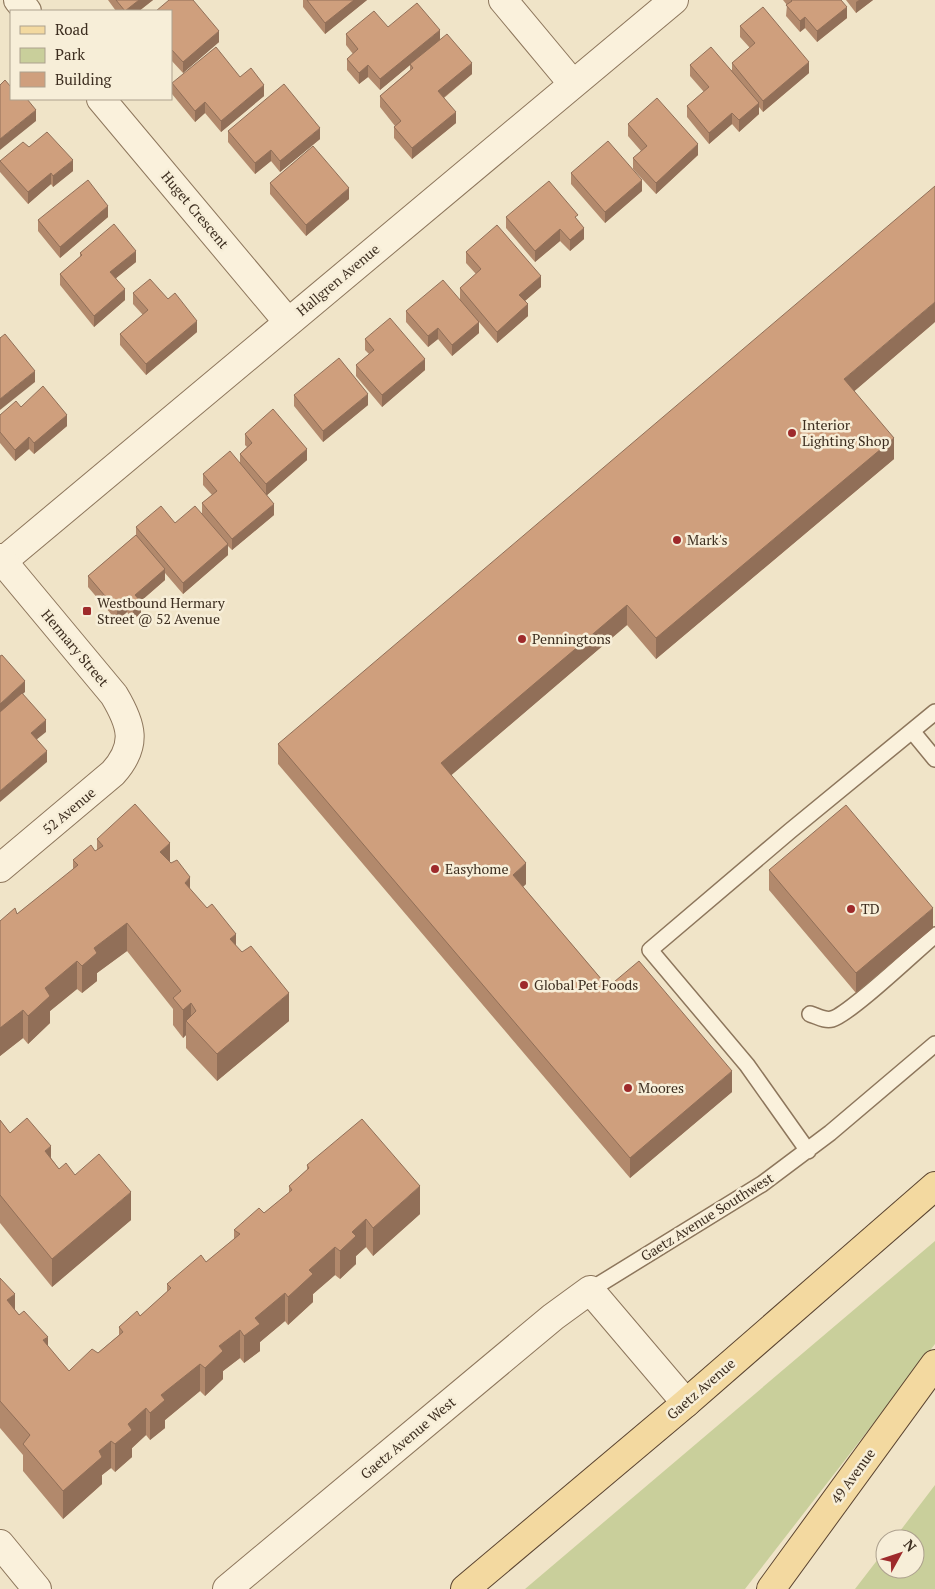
<svg xmlns="http://www.w3.org/2000/svg" width="935" height="1589" viewBox="0 0 935 1589" font-family="'PT Serif',serif">
<style>
.green{fill:#c9cf9b}
.lines{fill:none;stroke-linecap:round;stroke-linejoin:round}
.service-casing{stroke:#8d765c;stroke-width:18}
.minor-casing{stroke:#8d765c;stroke-width:30}
.tertiary-casing{stroke:#8d765c;stroke-width:30}
.primary-casing{stroke:#5b4430;stroke-width:30}
.service{stroke:#faf1dc;stroke-width:15}
.minor{stroke:#faf1dc;stroke-width:28}
.tertiary{stroke:#faf1dc;stroke-width:28}
.primary{stroke:#f3d9a0;stroke-width:28}
.wall{fill:#b2896c}
.shaded-wall{fill:#916f58}
.building{fill:#cf9f7d;stroke:#916f58}
.poi-dot{fill:#9e2a2b;stroke:#f7eed8;stroke-width:2}
.labels{text-anchor:middle;stroke-width:5;stroke-linejoin:round;paint-order:stroke}
.street-label{font-size:14px;fill:#3d2e20;stroke:#f7eed8}
.poi-label{font-size:14px;fill:#3d2e20;stroke:#f7eed8;text-anchor:start}
</style>
<rect width="100%" height="100%" fill="#f0e4c8"/>
<path class="green" d="M935,1241v103l-190,245h-220z
M935,1485v104h-80l30,-39v19h30v-30h-21z"/>
<g class="lines">
<defs>
<path id="service" d="M912,731l23,28
M810,1014c7,2 15,7 22,5 18,-5 85,-69 103,-84
M808,1151l-61,-86 -97,-115 140,-119 145,-119
M590,1290l172,-106 68,-51 105,-89"/>
<path id="minor" d="M18,0l9,11
M503,0l70,84
M101,99l187,223
M3,561l671,-561"/>
<path id="tertiary" d="M0,558l114,137c18,30 24,50 -1,78l-113,95
M0,1544l37,45
M227,1589l326,-272 37,-27 96,113"/>
<path id="primary" d="M465,1589l221,-186 249,-217
M771,1589l164,-225"/>
</defs>
<use href="#service" class="service-casing"/>
<use href="#minor" class="minor-casing"/>
<use href="#tertiary" class="tertiary-casing"/>
<use href="#primary" class="primary-casing"/>
<use href="#service" class="service"/>
<use href="#minor" class="minor"/>
<use href="#tertiary" class="tertiary"/>
<use href="#primary" class="primary"/>
</g>
<path class="wall" d="M108,0h45l-14,11h-23z
M303,0h64l-42,34 -22,-27z
M783,0h58l6,18 -30,24 -12,-14 -5,4 -14,-16 1,-11z
M846,0h27l-17,13z
M171,11l48,31 -36,31 -12,-13z
M740,26l69,47 -46,39 -4,-5v7l-20,18 -7,-8 -23,20 -22,-27v-11l17,-14 -14,-16v-11l42,5v-7l18,-15 -10,-11z
M346,34l94,6 32,34 -28,24 12,25 -44,36 -18,-21v-11l1,-1 -15,-19v-11l30,-26v-5l-30,25 -12,-13 -9,7 -12,-14v-11l6,-5 -7,-9z
M240,77l24,19 -43,36 -16,-19 -10,9 -23,-28v-11z
M628,124l70,31 -42,39 -23,-25v-11l8,-7 -13,-15z
M228,131l92,8 -40,33 -9,-11 -16,13 -27,-32z
M29,147l44,24 -20,16 -2,-3 -23,20 -28,-32v-11z
M571,173l71,18 -37,32 -34,-39z
M270,183l79,16 -43,37 -36,-42z
M108,217l-48,41 -22,-27v-11z
M506,217l72,3 6,19 -14,12 -10,-10 -25,21 -29,-34z
M466,252l75,35 -16,14 3,15 -31,27 -18,-21v11l-27,23 -14,-17 -10,8 -22,-25v-11l54,-12v-11l16,-14 -10,-11z
M80,253l56,9 -20,16 9,22 -31,27 -34,-42v-11l20,-17z
M133,293l64,39 -51,43 -26,-30v-11l23,-19 -10,-11z
M935,322l-81,69 40,68 -238,200 -29,-34 -176,150 75,109 -3,3 85,100 124,105 -102,86 -352,-414v-20z
M365,339l60,31 -43,37 -26,-31v-11l13,-11 -4,-4z
M294,395l74,10 -45,37 -29,-36z
M21,407l46,19 -33,28 -5,-5 -14,12 -15,-18v-28z
M245,434l62,26 -40,35 7,20 -42,35 -4,-4v9l-45,39 -18,-21v7l-24,21v12l-8,7 -6,-8 -10,9 -29,-34v-11l48,-41v-8l39,-4 27,-9v-11l10,-8 -9,-10v-11l37,-11v-9l7,-7 -2,-2z
M97,839l73,23 20,27 46,57 53,75 -72,60 -31,-33v-13l-3,3 -10,-13v-16l-46,-58 -30,22v8l-15,12 -5,-4 -27,22v12l-22,21 -5,-6 -23,18v-135l17,-7 56,-44v-10l24,-10z
M769,870l164,58 -77,65 -87,-103z
M0,1120l10,13 41,25 8,11 16,6 56,45 -79,67 -52,-64z
M307,1165l113,49 -47,42 -7,-9 -10,9v8l-16,15 -5,-4 -22,19v8l-25,23 -3,-4 -25,21v9l-16,12 -4,-5 -17,13v8l-18,17 -5,-5 -35,29v8l-15,12 -4,-5 -14,13v9l-17,15 -4,-4 -9,7v9l-39,35 -40,-48v-16l-23,-27v-150l15,32 33,37 21,24 29,-18 21,-18v-8l21,-11 27,-24v-8l39,-22 28,-23v-9l30,-17 25,-20v-7l18,-16z"/>
<path class="shaded-wall" d="M139,0h14l-14,11h-14z
M354,0h13l-42,34v-11z
M859,0h14l-17,13v-11z
M847,7v11l-30,24v-11z
M805,17v11l-5,4v-11z
M440,30v11l-30,23v1l-30,25v-11z
M219,31v11l-36,31v-11z
M809,62v11l-46,39v-11z
M472,63v11l-34,28v-11z
M368,65v12l-9,7v-11z
M264,85v11l-43,36v-11z
M205,102v11l-10,9v-11z
M759,103v11l-20,18v-12z
M36,110v11l-36,29v-11z
M456,112v11l-44,36v-11z
M732,113v11l-23,20v-11z
M320,128v11l-40,33v-11z
M698,144v11l-42,39v-11z
M271,150v11l-16,13v-11z
M73,160v11l-20,16v-11z
M51,173v11l-23,20v-12z
M642,180v11l-37,32v-11z
M349,188v11l-43,37v-11z
M108,206v11l-48,41v-11z
M584,228v11l-14,12v-11z
M560,229v12l-25,21v-11z
M136,251v11l-26,21v-11z
M541,276v11l-22,19v-11z
M125,289v11l-31,27v-11z
M935,302v20l-91,78v-21z
M528,304v12l-31,27v-11z
M197,321v11l-51,43v-11z
M479,322v11l-27,23v-11z
M438,328v11l-10,8v-11z
M425,359v11l-43,37v-12z
M35,371v11l-35,28v-11z
M368,394v11l-45,37v-11z
M67,415v11l-33,28v-11z
M29,437v12l-14,12v-11z
M894,438v21l-238,200v-21z
M307,449v11l-41,36v-12z
M274,504v11l-42,35v-11z
M228,544v11l-45,39v-11z
M165,569v11l-30,26v-11z
M127,601v11l-10,9v-11z
M141,602v11l-8,7v-11z
M627,605v20l-186,159v-21z
M25,681v11l-25,23v-11z
M46,720v12l-15,12v-11z
M47,751v11l-47,40v-11z
M170,843v28l-10,-19z
M526,863v21l-13,11v-20z
M190,877v28l-5,-22z
M933,908v20l-77,65v-20z
M127,923v28l-30,22v8l-15,12v-27l12,-18z
M236,934v27l-6,-22z
M77,961v28l-27,22v12l-22,21v-28l17,-28z
M289,993v28l-72,60v-27z
M191,1003v23l-5,-5v14l-3,3v-28z
M23,1010v28l-23,18v-28z
M732,1071v21l-102,86v-20z
M51,1146v28l-6,-23z
M420,1186v28l-47,42v-28z
M131,1192v28l-79,67v-28z
M366,1219v28l-10,9v8l-16,15v-28l12,-19z
M335,1247v28l-22,19v8l-25,23v-28l21,-27z
M285,1293v28l-25,21v9l-16,12v-27l11,-18z
M15,1294v27l-8,-21z
M240,1330v28l-17,13v8l-18,17v-28l14,-22z
M48,1337v27l-5,-24z
M200,1364v27l-35,29v8l-15,12v-27l11,-18z
M146,1408v27l-14,13v9l-17,15v-28l13,-20z
M111,1441v27l-9,7v9l-39,35v-28l36,-40z"/>
<path class="building" d="M116,0h23l-14,11z
M169,0h24l26,31 -36,31 -12,-13v-38h-15z
M307,0h47l-29,23z
M791,0h50l6,7 -30,24 -12,-14 -5,4 -14,-16 6,-4z
M417,3l23,27 -60,49 -12,-14 -9,8 -12,-14 11,-10 -12,-15 28,-23 14,16z
M763,7l46,55 -46,39 -31,-38 23,-20 -15,-17z
M447,34l25,29 -34,28 18,21 -44,36 -18,-21 7,-6 -21,-25 33,-28 -3,-4z
M216,47l24,30 11,-9 13,17 -43,36 -16,-19 -10,9 -23,-28z
M711,47l48,56 -20,17 -7,-7 -23,20 -22,-27 22,-19 -19,-22z
M5,80l6,7v12h16l9,11 -36,29v-54z
M284,84l36,44 -40,33 -9,-11 -16,13 -27,-32z
M657,98l41,46 -42,39 -23,-25 14,-12 -19,-22z
M47,132l26,28 -20,16 -2,-3 -23,19 -28,-31 23,-19 6,5z
M608,141l34,39 -37,32 -34,-39z
M313,146l36,42 -43,37 -36,-42z
M88,180l20,26 -48,41 -22,-27z
M549,181l29,34 -3,2 9,11 -14,12 -10,-11 -25,22 -29,-34z
M935,186v116l-91,77 50,59 -238,200 -29,-33 -186,158 85,100 -13,12 95,112 31,-26 93,110 -102,87 -352,-414z
M114,224l22,27 -26,21 15,17 -31,27 -34,-42 22,-19 -2,-2z
M497,225l44,51 -22,19 9,9 -31,28 -37,-44 21,-19 -15,-17z
M150,279l18,20 7,-6 22,28 -51,43 -26,-30 28,-24 -15,-17z
M443,280l36,42 -27,23 -14,-17 -10,8 -22,-25z
M390,318l35,41 -43,36 -26,-30 18,-15 -9,-11z
M5,334l30,37 -35,28v-61z
M339,358l29,36 -45,37 -29,-36z
M43,386l24,29 -33,28 -5,-6 -14,13 -15,-18v-17l16,-14 5,6z
M273,409l34,40 -41,35 -26,-30 12,-11 -7,-9z
M230,451l44,53 -42,35 -30,-36 15,-12 -14,-17z
M161,506l14,17 20,-17 33,38 -45,39 -47,-56z
M136,535l29,34 -30,26 6,7 -8,7 -6,-8 -10,9 -29,-34z
M2,655l23,26 -25,23v-48z
M22,693l24,27 -15,13 16,18 -47,40v-79z
M135,804l35,39 -10,9 11,11 6,-3 13,17 -5,6 22,25 5,-4 24,30 -6,5 12,13 9,-6 38,47 -72,61 -31,-33 10,-10 -5,-8 -8,7 -10,-12 8,-7 -54,-68 -33,25 3,5 -15,13 -5,-5 -32,27 5,8 -22,20 -5,-6 -23,18v-107l15,-13 2,6 61,-49 -5,-5 18,-15 4,6 8,-5 -6,-7z
M846,805l87,103 -77,65 -87,-103z
M27,1118l24,28 -6,5 14,18 7,-6 9,12 24,-21 32,38 -79,67 -52,-64v-75l10,13z
M362,1119l58,67 -47,42 -7,-9 -14,13 4,4 -16,15 -5,-4 -26,23 4,4 -25,23 -3,-4 -30,25 5,6 -16,12 -4,-6 -21,16 4,5 -18,17 -5,-4 -39,31 4,5 -15,13 -4,-5 -18,16 4,6 -17,14 -4,-3 -12,10 3,6 -39,34 -40,-47 7,-9 -30,-34v-123l15,16 -8,6 12,15 5,-4 24,26 -5,3 26,31 23,-22 6,4 25,-21 -4,-5 18,-16 3,5 31,-28 -4,-4 34,-29 5,7 34,-28 -6,-4 25,-22 5,5 28,-23 -3,-4 20,-18 -2,-3z"/>
<g class="poi-dot">
<circle cx="792" cy="433" r="5"/>
<circle cx="677" cy="540" r="5"/>
<rect x="82" y="606" width="10" height="10" rx="2.5"/>
<circle cx="522" cy="639" r="5"/>
<circle cx="435" cy="869" r="5"/>
<circle cx="851" cy="909" r="5"/>
<circle cx="524" cy="985" r="5"/>
<circle cx="628" cy="1088" r="5"/>
</g>
<g class="labels">
<g class="street-label">
<text transform="translate(195 210) rotate(50)" y="5">Huget Crescent</text>
<text transform="translate(338 280) rotate(-40)" y="5">Hallgren Avenue</text>
<text transform="translate(75 648) rotate(50)" y="5">Hermary Street</text>
<text transform="translate(69 811) rotate(-40)" y="5">52 Avenue</text>
<text transform="translate(707 1217) rotate(-32)" y="5">Gaetz Avenue Southwest</text>
<text transform="translate(701 1389) rotate(-41)" y="5">Gaetz Avenue</text>
<text transform="translate(408 1438) rotate(-40)" y="5">Gaetz Avenue West</text>
<text transform="translate(853 1476) rotate(-54)" y="5">49 Avenue</text>
</g>
<g class="poi-label">
<text x="802" y="430">Interior<tspan x="802" dy="16">Lighting Shop</tspan></text>
<text x="687" y="545">Mark's</text>
<text x="97" y="608">Westbound Hermary<tspan x="97" dy="16">Street @ 52 Avenue</tspan></text>
<text x="532" y="644">Penningtons</text>
<text x="445" y="874">Easyhome</text>
<text x="861" y="914">TD</text>
<text x="534" y="990">Global Pet Foods</text>
<text x="638" y="1093">Moores</text>
</g>
</g>
<rect x="10" y="10" width="162" height="90" fill="#f7eed8" stroke="#ada18e"/>
<rect x="20" y="26" width="25" height="8" fill="#f3d9a0" stroke="#ada18e"/>
<text x="55" y="35" font-size="15" fill="#3d2e20">Road</text>
<rect x="20" y="48" width="25" height="15" fill="#c9cf9b" stroke="#ada18e"/>
<text x="55" y="60" font-size="15" fill="#3d2e20">Park</text>
<rect x="20" y="72" width="25" height="15" fill="#cf9f7d" stroke="#ada18e"/>
<text x="55" y="85" font-size="15" fill="#3d2e20">Building</text>
<g transform="translate(900 1554) rotate(50)"><circle r="24" fill="#f7eed8" stroke="#ada18e"/>
<path d="M0-4L9 19L0 12L-9 19Z" fill="#9e2a2b"/>
<text y="-8" font-size="14" font-weight="bold" text-anchor="middle" fill="#3d2e20">N</text>
</g>
</svg>
